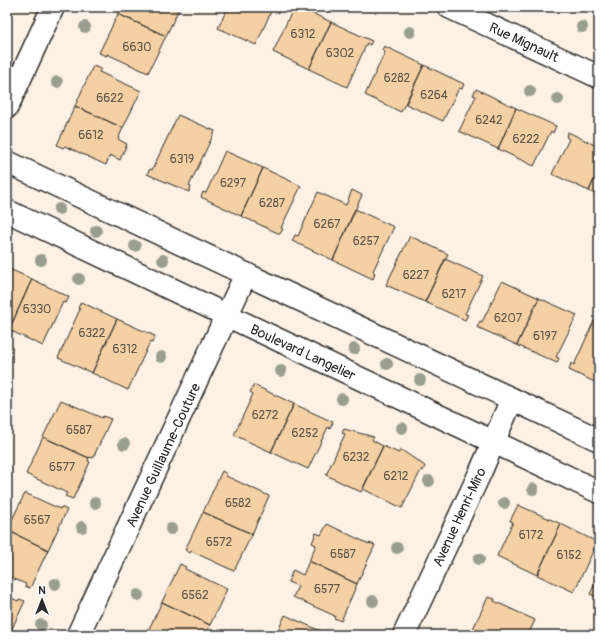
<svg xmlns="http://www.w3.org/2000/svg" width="606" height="642" viewBox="0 0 606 642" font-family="Pangolin,sans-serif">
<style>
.building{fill:#f4d0a4;stroke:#2b2b2b}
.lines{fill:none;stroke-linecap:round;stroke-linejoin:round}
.street-casing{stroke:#2b2b2b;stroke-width:25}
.secondary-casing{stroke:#2b2b2b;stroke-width:25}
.street{stroke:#fff;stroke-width:22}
.secondary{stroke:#fff;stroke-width:22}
.tree{fill:#9a9e91}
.labels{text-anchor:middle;stroke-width:3;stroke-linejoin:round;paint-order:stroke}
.number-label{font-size:12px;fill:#5d5449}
.street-label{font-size:14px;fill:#2b2b2b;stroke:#fff}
</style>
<rect width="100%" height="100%" fill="#fcf1e4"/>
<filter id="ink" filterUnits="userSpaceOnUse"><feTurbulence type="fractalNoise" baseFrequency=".025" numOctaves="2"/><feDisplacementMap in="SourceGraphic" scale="8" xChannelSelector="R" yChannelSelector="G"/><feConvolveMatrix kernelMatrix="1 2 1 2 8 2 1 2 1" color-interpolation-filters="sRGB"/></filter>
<g filter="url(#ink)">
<path class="building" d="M122,7h58l-14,29 -48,-22z
M228,7h45l-17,38 -38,-17z
M291,7h8l32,15 -22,47 -36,-17 20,-43z
M584,7h15v7z
M118,14l48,22 -18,37 -41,-19v2l-8,-3z
M331,22l41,19 -2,4 -3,-2 -20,44 -38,-18z
M384,46l40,19 -23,47 -36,-17 20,-43 -3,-2z
M424,65l40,19 -2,5 -3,-1 -16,33 -37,-17z
M93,66l8,3 -2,3 42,19 -18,37 -48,-22z
M476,89l40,19 -18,41 -39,-18 17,-35 -3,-1z
M75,106l48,22 -5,11 9,5 -7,16 -10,-5 -4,10 -41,-19 -2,2 -6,-3z
M516,108l40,18 -3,7 -2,-2 -17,35 -36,-17z
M178,115l37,16 -26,55 2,1 -2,5 -42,-18 3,-5 2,1z
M568,132l31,15v21l-10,23 -37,-17 17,-35 -3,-2z
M225,151l38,17 -22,48 -40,-19 2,-5 3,1z
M263,168l38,18 -20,42 2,1 -3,5 -39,-18z
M599,168v28l-10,-5z
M352,190l10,5 -29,65 -41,-19 3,-6 3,1 20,-44 28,13z
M355,209l39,18 -21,44 2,2 -2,6 -40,-19z
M410,236l38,18 -23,48 -39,-17z
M445,259l38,17 -18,38 3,1 -3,5 -40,-18z
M7,268l25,11 -23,51 -2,-1z
M32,279l37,18 -3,6 -3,-1 -20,44 -34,-16z
M502,281l37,17 -22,47 -40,-18 3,-6 2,1z
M539,298l38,17 -21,42 3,1 -2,5 -40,-18z
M81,302l36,17 -25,54 -34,-15 22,-49 -2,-1z
M117,319l38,17 -3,7 -2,-1 -22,48 -36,-17z
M594,321l5,3v60l-30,-14 2,-7 3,2z
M254,385l40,19 -23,48 -37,-17 19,-41 -3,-2z
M61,400l41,18 1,-2 8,3 -18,39 -3,-1 -1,1 -46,-21z
M294,404l39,18 -3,7 -2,-2 -20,42 -37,-17z
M344,429l30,8 -2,3 11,6 -22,46 -35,-17 19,-41 -3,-1z
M43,437l46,21 -1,3 2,1 -17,37 -8,-3 2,-3 -41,-19z
M383,446l16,7 1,-4 25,17 -2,5 -2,-1 -19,38 -39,-19z
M222,471l5,3 -1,2 43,20 -17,38 -49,-22z
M25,493l35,16 1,-2 6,3 -19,40 -41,-20z
M518,505l43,19 -24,51 -40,-19 16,-34 -3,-1z
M203,512l49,22 -18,37 -43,-20 -1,2 -5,-3z
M327,524l42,20v-1l6,2 -18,39 -48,-23 7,-16 -4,-2 4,-10 5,2z
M561,524l38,19 -2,8 -3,-2 -20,43 -37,-17z
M7,530l41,20 -18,38 -5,-2 1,-2 -19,-8z
M309,561l48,23 -16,37 -7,-3 1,-2 -42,-19 5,-11 -10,-4 5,-12 10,5z
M180,564l6,3 -1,2 42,20 -17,36 -48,-23z
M599,575v23l-9,-4z
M7,596l11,5 1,-2 6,2 -16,34h-2z
M488,597l7,2 -1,2 41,19 -7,15h-58z
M162,602l48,23 -5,10h-59z
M285,615l40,18 1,-3 9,5h-59z"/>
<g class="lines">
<defs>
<path id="street" d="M449,7l150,70
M7,107l46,-100
M78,635l168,-361
M404,635l76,-162 32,-74"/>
<path id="secondary" d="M7,162l592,278
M7,211l592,281"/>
</defs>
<use href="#street" class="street-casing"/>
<use href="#secondary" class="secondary-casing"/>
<use href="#street" class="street"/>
<use href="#secondary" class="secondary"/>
</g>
<g class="tree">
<circle cx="85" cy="27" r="6"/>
<circle cx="582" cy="27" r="6"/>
<circle cx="410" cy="32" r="6"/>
<circle cx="57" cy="82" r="6"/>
<circle cx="530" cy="91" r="6"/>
<circle cx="558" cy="99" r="6"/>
<circle cx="59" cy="209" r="6"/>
<circle cx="96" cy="231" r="6"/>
<circle cx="135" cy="246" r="6"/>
<circle cx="41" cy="260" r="6"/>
<circle cx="163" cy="260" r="6"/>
<circle cx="79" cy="279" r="6"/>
<circle cx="354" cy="349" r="6"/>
<circle cx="161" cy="357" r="6"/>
<circle cx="387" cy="364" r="6"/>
<circle cx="281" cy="371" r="6"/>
<circle cx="420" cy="380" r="6"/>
<circle cx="342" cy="399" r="6"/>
<circle cx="402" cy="428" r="6"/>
<circle cx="124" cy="444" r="6"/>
<circle cx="429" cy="481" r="6"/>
<circle cx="533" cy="489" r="6"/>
<circle cx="95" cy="503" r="6"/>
<circle cx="504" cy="503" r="6"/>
<circle cx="82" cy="527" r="6"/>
<circle cx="171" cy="529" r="6"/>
<circle cx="397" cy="548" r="6"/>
<circle cx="479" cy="559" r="6"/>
<circle cx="55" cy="584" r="6"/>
<circle cx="138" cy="595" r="6"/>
<circle cx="373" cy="601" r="6"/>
<circle cx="41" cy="625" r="6"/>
</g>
</g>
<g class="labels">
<g class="number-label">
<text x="303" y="38">6312</text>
<text x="137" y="51">6630</text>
<text x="340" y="57">6302</text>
<text x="397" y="82">6282</text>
<text x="434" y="99">6264</text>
<text x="110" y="102">6622</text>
<text x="489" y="124">6242</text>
<text x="91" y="139">6612</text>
<text x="526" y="143">6222</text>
<text x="182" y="163">6319</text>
<text x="233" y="187">6297</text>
<text x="272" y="207">6287</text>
<text x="327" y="228">6267</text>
<text x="366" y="245">6257</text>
<text x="416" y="279">6227</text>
<text x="454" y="298">6217</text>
<text x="37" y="313">6330</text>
<text x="508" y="322">6207</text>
<text x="92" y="337">6322</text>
<text x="545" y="340">6197</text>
<text x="125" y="353">6312</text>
<text x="265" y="419">6272</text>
<text x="79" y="434">6587</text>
<text x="305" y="437">6252</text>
<text x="356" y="461">6232</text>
<text x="62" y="471">6577</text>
<text x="396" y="480">6212</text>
<text x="238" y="507">6582</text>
<text x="37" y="524">6567</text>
<text x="531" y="539">6172</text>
<text x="219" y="546">6572</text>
<text x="343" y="558">6587</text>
<text x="569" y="559">6152</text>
<text x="327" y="593">6577</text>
<text x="195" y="599">6562</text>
</g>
<g class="street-label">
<text transform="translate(524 42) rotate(25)" y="5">Rue Mignault</text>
<text transform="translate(303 352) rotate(25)" y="5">Boulevard Langelier</text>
<text transform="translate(163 455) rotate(-65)" y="5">Avenue Guillaume-Couture</text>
<text transform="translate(459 517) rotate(-65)" y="5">Avenue Henri-Miro</text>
</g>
</g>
<rect width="606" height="642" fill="none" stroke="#fff" stroke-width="24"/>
<rect x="12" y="12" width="582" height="618" fill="none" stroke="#2b2b2b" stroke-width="1.5" filter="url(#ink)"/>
<g transform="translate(42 600)" stroke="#ffffff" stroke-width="3" paint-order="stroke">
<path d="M0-3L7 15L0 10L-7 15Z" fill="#2b2b2b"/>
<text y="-6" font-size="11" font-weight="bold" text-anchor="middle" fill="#2b2b2b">N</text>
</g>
</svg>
